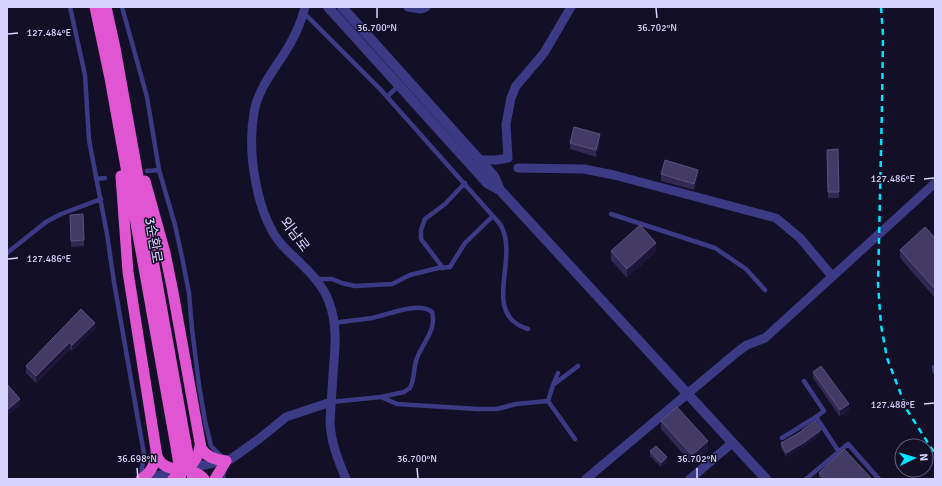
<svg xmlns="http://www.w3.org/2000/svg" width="942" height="486" viewBox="0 0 942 486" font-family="Signika,'Noto Sans KR',sans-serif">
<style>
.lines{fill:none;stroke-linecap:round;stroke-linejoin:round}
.service{stroke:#3d3a85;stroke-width:4.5}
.minor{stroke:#3d3a85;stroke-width:9}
.tertiary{stroke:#3d3a85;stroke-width:10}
.trunk{stroke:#e055d1;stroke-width:11}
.rail{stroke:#00e5ff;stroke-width:2.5;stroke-dasharray:6 5;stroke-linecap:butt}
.trunk-bridge{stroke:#e055d1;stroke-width:11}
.wall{fill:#312854}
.shaded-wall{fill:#1d163a}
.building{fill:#433a66;stroke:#5a527e}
.ticks{fill:none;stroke:#d9d4ff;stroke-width:1.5}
.labels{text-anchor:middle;stroke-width:3;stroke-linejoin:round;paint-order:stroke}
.street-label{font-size:14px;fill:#d9d4ff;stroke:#130f26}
.ticks-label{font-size:10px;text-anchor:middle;fill:#d9d4ff;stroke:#130f26;stroke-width:3;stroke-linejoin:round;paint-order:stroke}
</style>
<rect width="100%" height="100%" fill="#130f26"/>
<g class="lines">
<path class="service" d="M70,7l15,68 4,65 18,94 7,48 30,172 -3,22
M122,7l25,90 12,73 16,55 7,32 7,36 3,36 7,56 6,36 6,25 12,12
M304,13l77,77 119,134c18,29 -10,74 12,96 4,4 10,7 16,9
M387,97l12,-12
M147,171l12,-1
M96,179l9,-1
M611,214l104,34 31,21 19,21
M7,253l39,-31 15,-8 40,-15
M443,268l-22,-29v-9l4,-11 20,-15 20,-21
M316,279h16l10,4 13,3 37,-2 18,-9 28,-7 12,-1 15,-24 28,-27
M335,323c12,-2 24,-3 37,-5 16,-3 46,-17 60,-6 5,18 -9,30 -15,46 -4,10 -2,21 -7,30l-6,4 -23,5
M934,367l1,5
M804,381l20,30 -8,6
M553,385l5,-12
M548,401l5,-16 25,-19
M331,402l50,-5 16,7 80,5h20l19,-5 32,-3 27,38
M782,438l34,-21 23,35
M223,479l1,-8
M806,479l42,-35 31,35"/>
<path class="minor" d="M305,7c-4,17 -13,35 -23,50 -11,17 -25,35 -28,56 -7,38 2,103 29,133 16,17 38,33 46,56 9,24 6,47 4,72 -1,16 -2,32 -3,48 1,21 8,38 16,57
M408,7l13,2 5,-2
M479,160h18l11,-2 -2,-34 5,-26 5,-12 28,-33 27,-46
M518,168l66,1 30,6 162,43 24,20 32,38
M143,479l88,-20 28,-20 27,-22 45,-15
M586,479l150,-126 11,-8 18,-7 170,-155
M690,479l42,-36"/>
<path class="tertiary" d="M328,7l159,176 13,7
M342,7l152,169 6,14 266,289"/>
<path class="trunk" d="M95,7l15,71 67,374
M106,7l9,41 72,402
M121,176l7,96 29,184c8,21 34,7 47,23
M145,181l20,72 7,34 29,161c5,9 15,12 25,13l-11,18
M141,479c10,-6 14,-14 15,-26
M173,479c13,-10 26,-16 27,-34"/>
<path class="rail" d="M881,7l2,28 -1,71 -4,178 3,41 6,33 20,52 28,44"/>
<path class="trunk-bridge" d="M187,450l6,29
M177,452l4,27"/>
</g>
<path class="wall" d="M600,141l-4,16 -26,-8v-6z
M827,150l12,42v6h-11z
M661,174l37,3 -4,13 -33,-9z
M70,215l14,25v6l-13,1z
M935,238v60l-35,-40v-8z
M611,251h45l-29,27 -16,-18z
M95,329l-23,22 -2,-2 -34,34 -10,-10v-7z
M813,372l36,38 -9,7 -27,-39z
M661,421l47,29 -16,14 -31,-35z
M802,430l19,4 -18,13 -17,10 -5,-9v-5l21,-12z
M650,451l17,11 -6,5 -11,-11z
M819,473l53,6h-53z"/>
<path class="shaded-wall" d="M600,134v7l-4,16v-7z
M698,170v7l-4,13v-6z
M656,243v8l-29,27v-9z
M95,323v6l-23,22v-6z
M70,342v7l-34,34v-7z
M20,399v7l-13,10v-6z
M849,404v6l-9,7v-7z
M821,430v4l-18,13 -17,10v-4z
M708,441v9l-16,14v-9z
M667,457v5l-6,5v-4z"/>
<path class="building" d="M574,127l26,7 -4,16 -26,-7z
M838,149l1,43h-11l-1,-42z
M665,160l33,10 -4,14 -33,-10z
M83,214l1,26 -13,1 -1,-26z
M640,225l16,18 -29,26 -16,-18z
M925,227l10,11v51l-35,-39z
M81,309l14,14 -23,22 -2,-3 -34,34 -10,-10z
M821,366l28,38 -9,6 -27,-38z
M7,384l13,15 -13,11z
M677,407l31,34 -16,14 -31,-34z
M815,421l6,9 -18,13 -17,10 -5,-10 21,-12v-1z
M656,446l11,11 -6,6 -11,-12z
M844,449l28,30h-48l-5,-6z"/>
<path class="ticks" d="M377,8v10M656,8l1,10M8,34l10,-1M924,179l10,-1M8,259l10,-1M924,404l10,-1M137,468l1,10M417,468l1,10M697,468v10"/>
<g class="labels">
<g class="street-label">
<text transform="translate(295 234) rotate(53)" y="5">외남로</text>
<text transform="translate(154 240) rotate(80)" y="5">3순환로</text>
</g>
</g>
<g class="ticks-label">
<text x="377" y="31">36.700°N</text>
<text x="657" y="31">36.702°N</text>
<text x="49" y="36">127.484°E</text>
<text x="893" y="182">127.486°E</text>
<text x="49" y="262">127.486°E</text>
<text x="893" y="408">127.488°E</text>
<text x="137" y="462">36.698°N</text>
<text x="417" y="462">36.700°N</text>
<text x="697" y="462">36.702°N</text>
</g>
<rect width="942" height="486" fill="none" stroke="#d9d4ff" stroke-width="16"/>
<g transform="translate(914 458) rotate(85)"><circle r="19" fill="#130f26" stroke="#625e7d"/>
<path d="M0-3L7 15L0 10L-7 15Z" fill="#00e5ff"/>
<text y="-6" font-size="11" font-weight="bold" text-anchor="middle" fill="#d9d4ff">N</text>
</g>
</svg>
